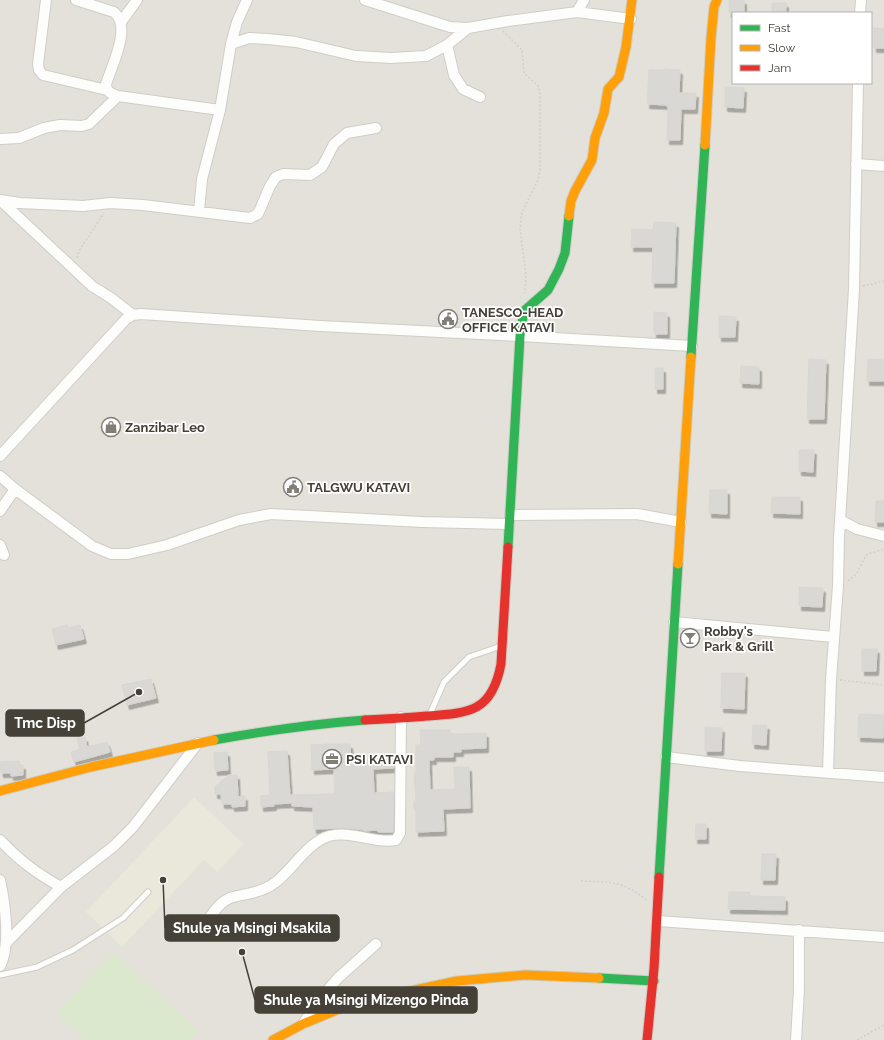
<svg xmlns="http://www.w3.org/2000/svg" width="884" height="1040" viewBox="0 0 884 1040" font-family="Raleway,sans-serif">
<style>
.residential{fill:#e3e1d9;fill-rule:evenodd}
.education{fill:#eae7db}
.green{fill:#dbe8ce}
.building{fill:#d9d8d4;stroke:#d8d6d1;filter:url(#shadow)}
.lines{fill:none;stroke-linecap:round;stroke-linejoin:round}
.lane-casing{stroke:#cecdc9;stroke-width:7}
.street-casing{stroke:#cecdc9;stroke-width:12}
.fast-casing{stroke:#ceccc3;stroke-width:11}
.slow-casing{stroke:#ceccc3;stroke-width:11}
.jam-casing{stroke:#ceccc3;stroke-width:11}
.path{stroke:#d1cfcc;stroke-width:1.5;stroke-dasharray:2 2;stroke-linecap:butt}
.lane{stroke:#fdfdfc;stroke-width:5}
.street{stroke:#fdfdfc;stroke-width:10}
.fast{stroke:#30b455;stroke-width:9}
.slow{stroke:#ff9f0a;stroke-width:9}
.jam{stroke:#e5322d;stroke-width:9}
.labels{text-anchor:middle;stroke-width:3.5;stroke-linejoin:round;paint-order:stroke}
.poi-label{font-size:13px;font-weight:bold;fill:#454138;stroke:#fff;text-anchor:start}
.leader{fill:none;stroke:#454138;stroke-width:1.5}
.callout-dot{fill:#454138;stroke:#fff;stroke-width:1.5}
.callout{fill:#454138;stroke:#454138;stroke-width:1.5}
.callout-label{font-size:14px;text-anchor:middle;font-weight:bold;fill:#fff}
</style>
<defs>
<filter id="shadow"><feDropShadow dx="2.5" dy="4.5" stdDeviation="0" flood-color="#0004"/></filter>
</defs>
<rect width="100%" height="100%" fill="#f0efeb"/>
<path class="residential" d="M0,0h884v1040h-884zM733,13h138v70h-138z"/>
<path class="education" d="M194,797l50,47 -27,28 -13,-12 -82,87 -36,-35z"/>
<path class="green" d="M113,952l85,79 -8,9h-103l-30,-28z"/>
<path class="building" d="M729,0h15v13h-15z
M772,3h14v10h-14z
M874,28l10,1v19h-10z
M664,69l16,1 -1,23h17l-1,16h-14l-1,31h-13l1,-34h-2v-1l-19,-1 2,-34h15z
M725,87l19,1 -1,20 -18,-1z
M654,222l22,1 -2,60h-22l1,-36h-22l1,-18 21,1z
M654,312l13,1v21h-13z
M719,316l17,1 -1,20h-16z
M809,359l17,1 -2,59h-17z
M868,359l16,1v21h-17z
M741,366l18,1v17l-19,-1z
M655,368h8v21h-8z
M799,450h15l-1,22 -14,-1z
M710,490h17v24l-18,-1z
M772,497h28v17l-29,-1z
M876,501h8v21h-9z
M799,587l24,1 -1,19 -23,-1z
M67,625l1,3 12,-3 4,14 -28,6 -4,-16z
M862,649h15l-1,22h-14z
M722,673h23l-1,36 -23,-1z
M151,679l5,19 -29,7 -5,-20z
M859,714l25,1 -1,23 -25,-1z
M753,725h14l-1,20 -14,-1z
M705,727l17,1 -1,23h-16z
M420,730h30v4h8l28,-1v15l-25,1v3h-8v5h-19v3h-5l1,30 25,-1 -1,-22h15l1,41 -27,1 1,22 -28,1v-23h-2v-8l2,1 -2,-29h2v-28h5z
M85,737l2,10 20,-5 3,10 -36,10 -3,-10 9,-3 -3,-10z
M329,744h21l1,17 25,-1v-6l18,-1v15l-21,1 1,24 20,-1 -1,40h-15v-2l-14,1v-1l-18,-2 -32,1 -1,-22 -21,-1v-3l-18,1v2l-13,1v-11l9,-1 -2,-43 19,-1 3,44 45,-1 -1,-25 -22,1 -1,-25z
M227,752l1,18 -13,1 -1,-18z
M19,761l1,4h3v10l-12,1v-3h-10l-1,-11z
M229,775h8l1,22 7,-1v10l-13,1v-3h-10l-1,-10h-6v-7z
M696,824h10v15h-11z
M762,854h14l-1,26h-14z
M729,892h21v4l35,1v13l-57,-1z"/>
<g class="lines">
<defs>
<path id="lane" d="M430,714l14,-32 25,-25 32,-11
M0,975l37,-8 36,-17 50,-32 25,-26"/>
<path id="street" d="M46,0l-8,64 1,6 4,5 64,15
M76,0l38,12c18,15 -2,53 -8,72 0,8 6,10 12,12l102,14
M365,0l85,27 18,1 40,-7 69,-9 54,7
M577,12l7,-12
M860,13l1,-13
M121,22l16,-22
M231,44l18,-6 19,1 28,3 60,14 35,2 35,-2 21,-11 21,-17
M447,45l7,30 9,14 17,8
M0,139l19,-1 25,-10 16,-3 22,1 7,-2 29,-28
M856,164l28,2
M0,200l20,3 63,3 27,-3 33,2 107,13 8,-4 12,-28 6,-9 7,-3 27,1 12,-8 12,-23 13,-11 29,-5
M0,200l92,86 19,12 22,17
M199,211l3,-32 18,-69 11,-66 6,-22 10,-22
M0,456l126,-137 7,-4 8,-1 179,12 200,10 172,10
M0,476l15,13 77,57 19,8h17l39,-9 72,-25 32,-6 151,8 87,2
M0,511l15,-22
M510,515l127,-1 44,8
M840,520l17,9 27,7
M0,545l4,10
M674,622l159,15
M666,757l74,9 144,11
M828,772l3,-93 7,-93 1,-48 15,-249 4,-206
M0,840c20,21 36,33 61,47
M0,880c5,22 11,66 0,86
M658,921l226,16
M203,926c7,-8 14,-22 25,-27 4,-2 10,-3 14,-4 12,-2 25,-6 34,-13 17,-13 32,-40 53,-46 22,-6 45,8 67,4l4,-7v-7l1,-109
M6,943l55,-56 53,-41 19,-19 65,-84
M303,1024l16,-24 19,-22 38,-34
M796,1040l3,-51v-59"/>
<path id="fast" d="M691,357l14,-212
M508,547l12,-211 4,-25 24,-21 11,-21 6,-16 4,-37
M214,740c50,-9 100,-16 151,-20
M659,877l19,-313
M599,978l55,3"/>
<path id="slow" d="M705,145l6,-107 3,-31 3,-7
M569,216l2,-15 4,-10 17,-31 3,-22 9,-25 4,-24 11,-12 7,-30 6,-47
M678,564l13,-207
M0,791l91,-24 123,-27
M273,1040l30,-16 36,-15 39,-11 79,-17 68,-6 74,3"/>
<path id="jam" d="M365,720c21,-1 41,-2 62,-4 43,-3 65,-4 74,-52l7,-117
M647,1040l7,-71 5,-92"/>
</defs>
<use href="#lane" class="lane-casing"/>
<use href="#street" class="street-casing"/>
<use href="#fast" class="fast-casing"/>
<use href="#slow" class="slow-casing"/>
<use href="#jam" class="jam-casing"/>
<path class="path" d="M503,31l19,19 2,23 14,13 2,6v78l-2,10 -16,32 -2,17 6,46 -1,18
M77,258l2,-7 25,-38
M863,286l21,-5
M848,581l9,-8 8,-16 3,-3 16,-5
M840,680l44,5
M581,881c28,1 43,0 65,19
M857,1040l27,-15"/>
<use href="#lane" class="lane"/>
<use href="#street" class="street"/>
<use href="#fast" class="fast"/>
<use href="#slow" class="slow"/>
<use href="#jam" class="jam"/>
</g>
<defs>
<symbol id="civic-ring" viewBox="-11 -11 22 22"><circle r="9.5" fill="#fff" stroke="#817e77" stroke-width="1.5"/><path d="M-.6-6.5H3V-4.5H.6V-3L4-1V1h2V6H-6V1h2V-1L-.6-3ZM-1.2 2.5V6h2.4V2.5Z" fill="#817e77"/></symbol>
<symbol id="shop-ring" viewBox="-11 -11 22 22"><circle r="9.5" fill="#fff" stroke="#817e77" stroke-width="1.5"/><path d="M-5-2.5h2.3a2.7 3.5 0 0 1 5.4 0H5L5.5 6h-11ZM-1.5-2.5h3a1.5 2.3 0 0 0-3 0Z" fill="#817e77"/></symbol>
<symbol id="bar-ring" viewBox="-11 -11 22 22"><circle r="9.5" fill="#fff" stroke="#817e77" stroke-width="1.5"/><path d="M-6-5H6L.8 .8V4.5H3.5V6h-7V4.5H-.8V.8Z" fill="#817e77"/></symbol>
<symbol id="office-ring" viewBox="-11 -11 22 22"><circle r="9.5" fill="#fff" stroke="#817e77" stroke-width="1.5"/><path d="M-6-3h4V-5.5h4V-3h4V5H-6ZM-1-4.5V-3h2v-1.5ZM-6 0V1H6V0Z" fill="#817e77"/></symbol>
</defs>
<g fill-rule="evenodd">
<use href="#civic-ring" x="437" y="308" width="22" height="22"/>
<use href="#shop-ring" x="100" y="416" width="22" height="22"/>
<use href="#civic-ring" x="282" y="476" width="22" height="22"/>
<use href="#bar-ring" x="679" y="627" width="22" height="22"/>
<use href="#office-ring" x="321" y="748" width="22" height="22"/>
</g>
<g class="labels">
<g class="poi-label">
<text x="462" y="317">TANESCO-HEAD<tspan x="462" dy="15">OFFICE KATAVI</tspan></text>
<text x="125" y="432">Zanzibar Leo</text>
<text x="307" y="492">TALGWU KATAVI</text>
<text x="704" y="636">Robby's<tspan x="704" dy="15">Park &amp; Grill</tspan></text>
<text x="346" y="764">PSI KATAVI</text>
</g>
</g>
<path class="leader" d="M139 692L84 723M163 880L165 928M242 952L255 1000"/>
<g class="callout-dot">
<circle cx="139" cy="692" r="4"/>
<circle cx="163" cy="880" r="4"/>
<circle cx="242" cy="952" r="4"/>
</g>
<g class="callout">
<rect x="6" y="710" width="78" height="26" rx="4"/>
<rect x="165" y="915" width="174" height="26" rx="4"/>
<rect x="255" y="987" width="222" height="26" rx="4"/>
</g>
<g class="callout-label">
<text x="45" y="728">Tmc Disp</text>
<text x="252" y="933">Shule ya Msingi Msakila</text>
<text x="366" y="1005">Shule ya Msingi Mizengo Pinda</text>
</g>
<rect x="732" y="12" width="140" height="72" fill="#ffffff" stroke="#b5b3af"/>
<rect x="740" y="25" width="20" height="6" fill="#30b455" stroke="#b5b3af"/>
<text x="768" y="32" font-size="12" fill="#454138">Fast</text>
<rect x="740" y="45" width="20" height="6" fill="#ff9f0a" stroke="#b5b3af"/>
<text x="768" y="52" font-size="12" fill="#454138">Slow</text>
<rect x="740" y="65" width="20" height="6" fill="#e5322d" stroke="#b5b3af"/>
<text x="768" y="72" font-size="12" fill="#454138">Jam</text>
</svg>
